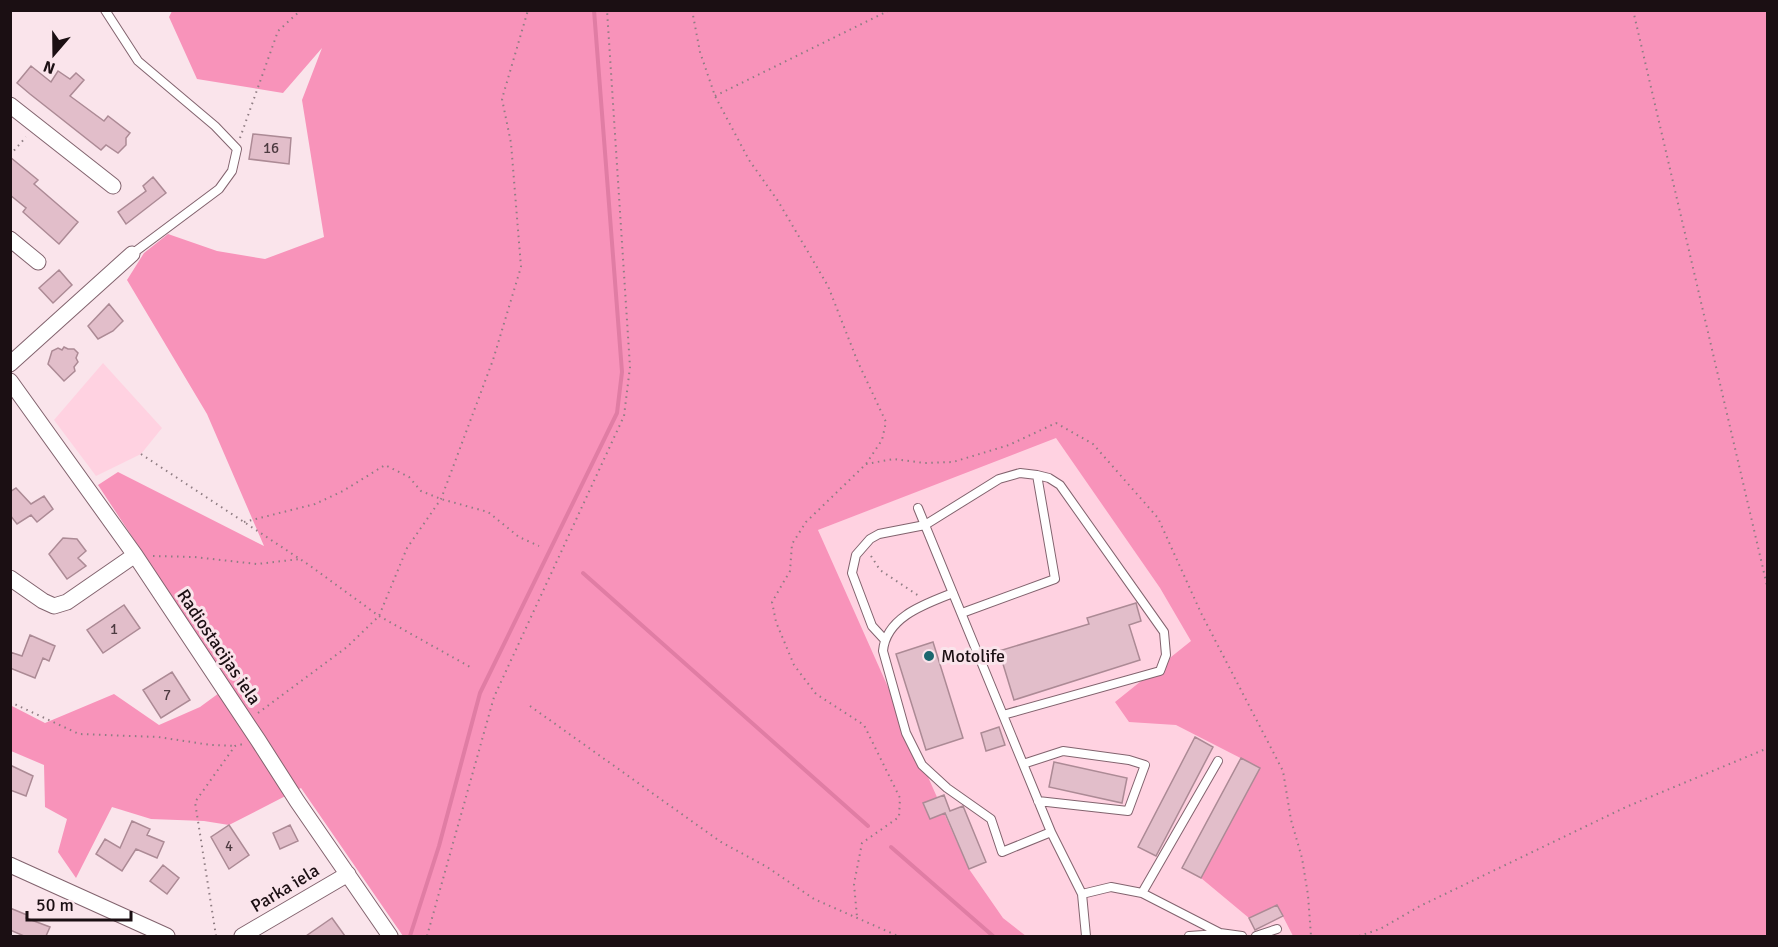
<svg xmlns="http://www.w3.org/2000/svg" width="1778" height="947" viewBox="0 0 1778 947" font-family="Signika,sans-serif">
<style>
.built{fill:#ffd2e1}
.forest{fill:#f893ba}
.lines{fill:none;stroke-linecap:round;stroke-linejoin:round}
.stream{stroke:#e07da4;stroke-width:4}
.building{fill:#e2beca;stroke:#ac8a95;stroke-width:1.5}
.service-casing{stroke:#82636e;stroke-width:10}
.minor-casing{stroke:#82636e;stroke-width:17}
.path{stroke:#8f7d83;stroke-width:2;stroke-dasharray:1.5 4.5;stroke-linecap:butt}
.service{stroke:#fff;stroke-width:8}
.minor{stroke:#fff;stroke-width:15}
.poi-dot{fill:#1b676f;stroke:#fae4eb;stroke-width:2}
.labels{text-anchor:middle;stroke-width:6;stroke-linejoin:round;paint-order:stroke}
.number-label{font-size:15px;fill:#4d3b41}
.street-label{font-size:18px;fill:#1b0f13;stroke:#fae4eb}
.poi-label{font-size:18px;fill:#1b0f13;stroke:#fae4eb;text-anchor:start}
</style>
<rect width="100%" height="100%" fill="#fae4eb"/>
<path class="built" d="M103,363l59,65 -21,26 -45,22 -42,-56z
M1056,437l104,151 32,53 68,127 17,137 16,31h-267l-23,-18 -34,-49 -23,-56 -16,6 -112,-289z"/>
<path class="forest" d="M172,11h1595v925h-474l-16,-31 -28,13 -48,-40 59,-110 -84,-43 -47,-3 -14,-20 76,-61 -31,-53 -104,-150 -238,92 151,339 34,49 23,18h-623l-102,-148 -72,37 -25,-4 -53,-2 -39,-12 -36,71 -18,-26 9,-33 -22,-12 -1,-42 -33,-14 -1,-46 35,18 69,-29 45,31 41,-18 30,-22 -132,-200 20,-13 146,74 -57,-132 -80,-134 17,-27 24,-19 49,17 48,8 59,-22 -22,-137 20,-52 -39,45 -86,-14 -28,-62z"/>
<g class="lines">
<path class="stream" d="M583,573l285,253
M891,847l102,89
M410,936l29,-90 41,-153 137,-280 5,-41 -28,-362"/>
</g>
<path class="building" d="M31,66l20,16 7,-11 12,8 6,-6 8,7 -14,16 34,25 4,-5 22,17 -4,5v7l-8,8 -12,-8 -5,5 -71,-56 -13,-11z
M253,134l38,4 -2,26 -40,-5z
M10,157l28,23 -4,4 44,38 -19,22 -36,-32 3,-4 -16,-13z
M153,177l13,16 -40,31 -8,-12 28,-21 -3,-5z
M59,270l13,15 -19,18 -14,-15z
M109,304l14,17 -10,10 -15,8 -10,-13z
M64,347l4,2h6l4,4 -2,5 2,4 -4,5 1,4 -11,10 -16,-17 4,-13 6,-3 4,2z
M16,488l15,16 13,-8 9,13 -16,13 -6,-7 -14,9 -7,-9v-23z
M63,538l14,1 9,12 -8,7 8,8 -19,13 -18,-25z
M1136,603l5,18 -12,4 11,35 -126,40 -15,-49 90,-27 -2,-6z
M124,605l16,23 -37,25 -16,-23z
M30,635l25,11 -6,15 -6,-3 -8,20 -25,-10v-16l12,4z
M933,642l30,96 -37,12 -30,-96z
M172,672l18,28 -29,18 -18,-28z
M999,727l6,18 -19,6 -5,-18z
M1195,737l18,10 -57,109 -18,-9z
M1241,758l19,10 -59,110 -19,-10z
M1054,762l73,16 -5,25 -73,-16z
M10,765l23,11 -7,20 -16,-6z
M944,795l6,16 13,-5 23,56 -17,7 -24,-56 -15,6 -7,-16z
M132,821l18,8 -3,6 17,7 -7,16 -21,-9 -14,22 -26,-17 9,-15 15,9z
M229,825l20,30 -20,14 -18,-32z
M290,825l8,16 -18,8 -7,-16z
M163,865l16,13 -12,16 -17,-13z
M1277,905l6,11 -28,14 -6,-12z
M10,908l17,7 -1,3 24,9 -4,9h-22l-14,-6z
M332,918l13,18h-39z"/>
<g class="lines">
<defs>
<path id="service" d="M105,10l33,51 77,65 22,23 -5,22 -13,18 -87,65
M918,508l133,324 31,62 4,42
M953,593c-28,11 -67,24 -70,58l23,82 16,32 25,23 44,31 11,33 49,-20
M962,613l93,-34 -18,-104
M884,639l-12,-13 -20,-53 4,-18 14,-16 9,-5 46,-9 74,-46 21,-6 17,2 12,3 11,7 104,147 2,23 -6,16 -157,44
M1023,764l40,-13 66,9 16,5 -17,46 -90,-10
M1142,893l76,-132
M1082,894l29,-7 31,6 78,40 22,3
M1189,936l29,-2
M1256,936l21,-7"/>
<path id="minor" d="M10,105l103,81
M10,239l28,23
M10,364l122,-110
M10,381l125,174 123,185 39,61 93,135
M10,578l33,23 11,5 13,-4 68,-47
M10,865l157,71
M242,936l106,-62"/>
</defs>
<use href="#service" class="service-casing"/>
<use href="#minor" class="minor-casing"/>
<path class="path" d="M692,10l8,42 15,44 34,64 29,41 50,85 29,74 29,62 -4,18 -16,24 -60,58 -14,22 -2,27 -18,31 4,20 18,43 22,29 48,31 36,73 -1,19 -37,26 -8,41 3,33
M1633,10l135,580
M715,96l175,-86
M240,138l38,-107 23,-21
M10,155l16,-18
M141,454l168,111 70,51 93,52
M866,464l28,-5 30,4 29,-1 56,-17 47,-22 37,21 65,74 43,95 82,158 8,49 11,38 6,37 3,41
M244,522l71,-18 28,-13 42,-26 24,12 12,14 20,8 47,13 31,25 20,9
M153,556l41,1 63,7 43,-5
M871,556l9,14 39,26
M10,702l69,32 79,3 53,8 24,1
M530,706l191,136 46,25 47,32 84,37
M258,713l89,-66 32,-31 28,-68 34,-49 52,-139 28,-93 -10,-124 -9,-44 26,-89
M216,936l-21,-134 40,-56 8,-2
M427,936l67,-239 130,-281 6,-49 -23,-357
M1359,936l21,-7 40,-23 206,-99 142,-59"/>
<use href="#service" class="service"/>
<use href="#minor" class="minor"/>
</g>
<circle class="poi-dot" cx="929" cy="656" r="6"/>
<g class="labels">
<g class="number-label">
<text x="271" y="153">16</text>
<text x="114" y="634">1</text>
<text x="167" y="700">7</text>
<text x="229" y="851">4</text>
</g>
<g class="street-label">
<text transform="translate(219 647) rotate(56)" y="6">Radiostacijas iela</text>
<text transform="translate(285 888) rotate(-31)" y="6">Parka iela</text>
</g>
<g class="poi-label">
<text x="941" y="662">Motolife</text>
</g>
</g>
<rect width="1778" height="947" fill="none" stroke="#1b0f13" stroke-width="24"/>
<g transform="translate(54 54) rotate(200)" stroke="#fae4eb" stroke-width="4.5" paint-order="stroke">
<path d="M0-4.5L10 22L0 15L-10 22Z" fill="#1b0f13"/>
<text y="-9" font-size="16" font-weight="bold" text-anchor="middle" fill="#1b0f13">N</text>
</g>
<path d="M27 911v9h104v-9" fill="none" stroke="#1b0f13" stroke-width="3"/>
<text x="36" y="911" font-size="18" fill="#1b0f13" stroke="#fae4eb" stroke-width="4.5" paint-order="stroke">50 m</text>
</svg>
